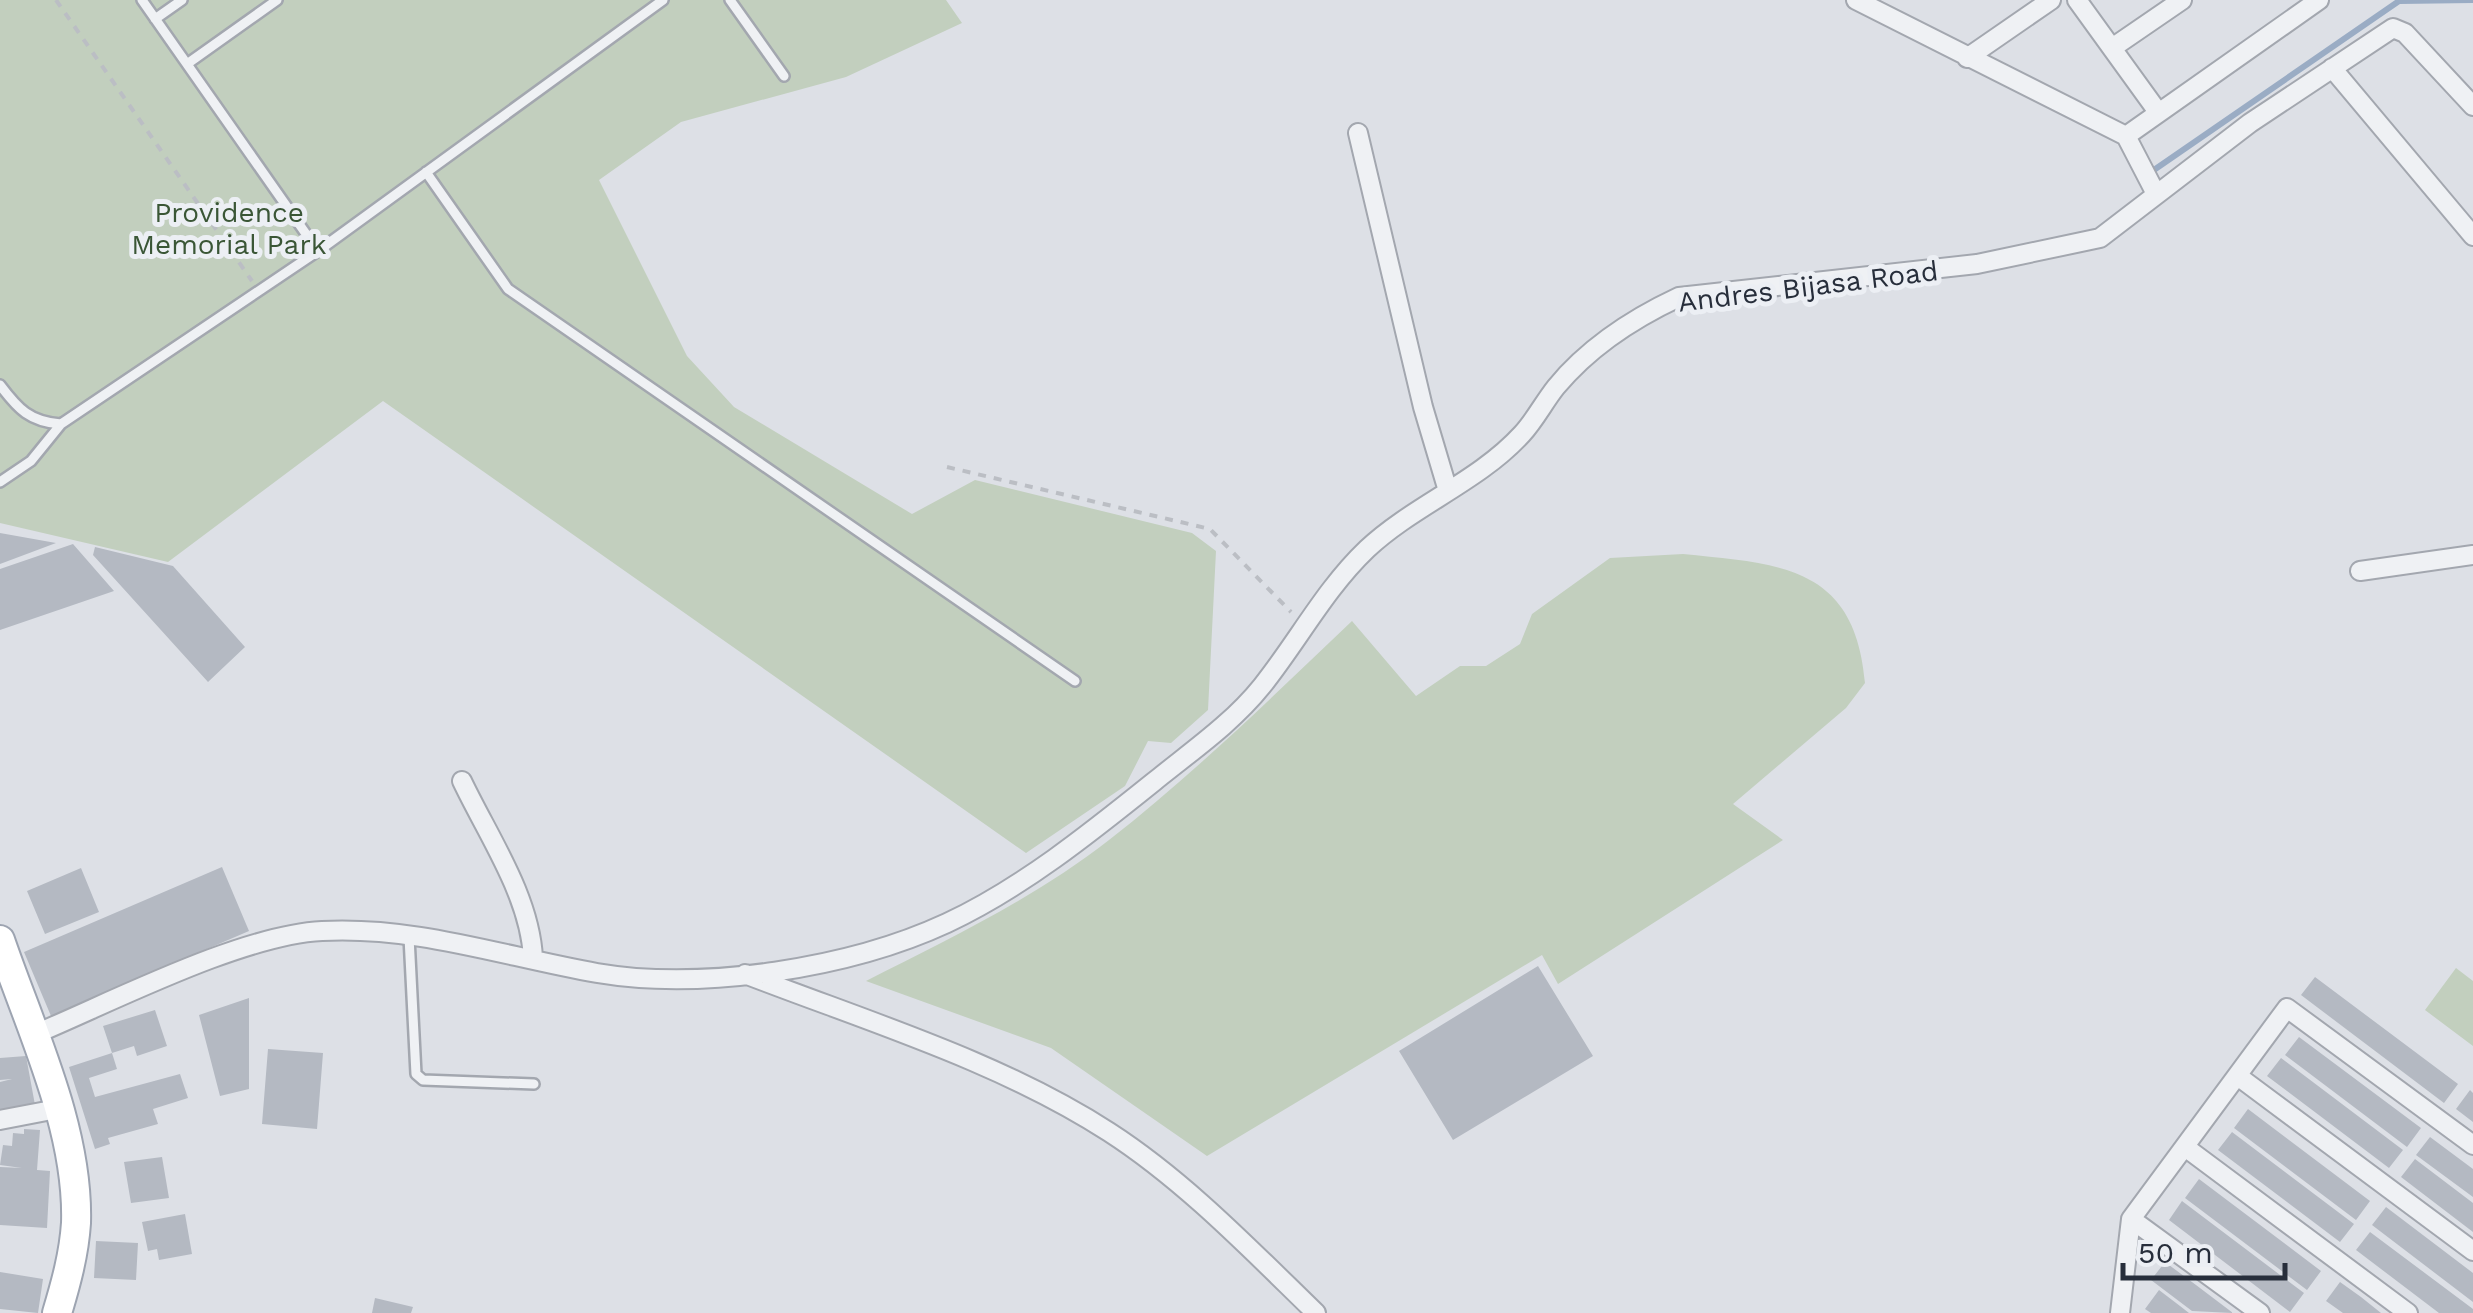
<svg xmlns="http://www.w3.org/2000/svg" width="2473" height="1313" viewBox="0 0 2473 1313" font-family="'Work Sans',sans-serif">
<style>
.green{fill:#c2cfbe}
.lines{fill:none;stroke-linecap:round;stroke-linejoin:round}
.stream{stroke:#9aacc4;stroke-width:6}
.building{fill:#b4b9c2}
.service-casing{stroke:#a3a7af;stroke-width:14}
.minor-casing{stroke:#a3a7af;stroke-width:22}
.primary-casing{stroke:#9da4b1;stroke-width:32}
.path{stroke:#bbbec4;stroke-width:4;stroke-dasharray:8 8;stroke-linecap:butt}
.service{stroke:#eff1f4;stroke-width:9}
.minor{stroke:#eff1f4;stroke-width:18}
.primary{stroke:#fff;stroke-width:28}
.labels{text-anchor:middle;stroke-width:10;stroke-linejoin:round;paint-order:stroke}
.park-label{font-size:28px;fill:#3a5636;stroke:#eceff4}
.street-label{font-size:28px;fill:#272e3b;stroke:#eceff4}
</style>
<rect width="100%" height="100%" fill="#dde0e6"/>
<path class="green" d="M0,0h946l16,23 -116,54 -165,45 -82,58 88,176 47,51 178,107 63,-34 217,53 24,18 -8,159 -37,33 -23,-2 -23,45 -99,67 -643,-452 -215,161 -168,-39z
M1683,554c97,10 172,11 182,129l-19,25 -113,96 50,36 -225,144 -16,-29 -335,201 -156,-108 -185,-67c83,-42 169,-83 243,-141 86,-67 164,-144 243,-219l64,75 44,-30h26l34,-22 12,-30 78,-56z
M2456,968l17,13v65l-48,-36z"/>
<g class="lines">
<path class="stream" d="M2151,172l248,-171 74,-1"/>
</g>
<path class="building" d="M0,533l56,10 -56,21z
M73,544l41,47 -114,39v-61z
M95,547l78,19 72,81 -37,35 -115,-127z
M222,867l27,64 -198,85 -27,-64z
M81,868l18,44 -54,22 -18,-43z
M1538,966l55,90 -140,84 -54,-89z
M2315,977l143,107 -14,19 -143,-108z
M249,998v91l-29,7 -21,-81z
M155,1010l12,36 -30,10 -3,-10 -22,7 -9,-27z
M2299,1037l122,91 -14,19 -122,-92z
M268,1049l55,4 -6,76 -55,-5z
M112,1053l5,16 -28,9 6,19 85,-23 8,24 -35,11 5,15 -50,14 2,6 -15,5 -26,-82z
M26,1056l9,49 -35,7v-30l12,-3 -12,1v-22z
M2281,1058l122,92 -14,18 -122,-92z
M2470,1090l3,3v29l-17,-13z
M2248,1109l122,92 -14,19 -122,-92z
M24,1129l16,1 -3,40 13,1 -3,57 -47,-3v-58l22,1 -22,-3 3,-20 9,1 1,-13 11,1z
M2232,1132l122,92 -14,18 -122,-92z
M2430,1137l43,32v28l-57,-42z
M162,1157l7,41 -38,5 -7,-41z
M2415,1159l58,44v29l-72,-55z
M2199,1179l122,92 -14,19 -122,-92z
M2182,1201l122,92 -14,19 -121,-92z
M2386,1207l87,66v29l-101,-77z
M185,1214l7,40 -33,6 -2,-11 -9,2 -6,-29z
M2370,1232l103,77v4h-34l-83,-63z
M96,1241l42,2 -2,37 -42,-2z
M2165,1262l31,23 37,28 -41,-2 -41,-31z
M0,1272l43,7 -5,34 -38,-4z
M2340,1282l21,15 20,16h-38l-17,-12z
M2159,1290l21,16 9,7h-38l-6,-4z
M375,1298l38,9 -2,6h-39z"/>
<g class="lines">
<defs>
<path id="service" d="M142,0l176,251
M730,0l54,76
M155,19l27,-19
M187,64l90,-64
M426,172l82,117 567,392
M0,385c18,24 30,37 61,39
M0,482l31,-21 30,-37 257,-173 345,-251
M409,937l7,137 7,6 111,4"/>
<path id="minor" d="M1856,0l270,136 193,-136
M2077,0l81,112
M2112,48l70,-48
M1967,58l84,-58
M2332,68l141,168
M1358,133l65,274 25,84
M2126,136l29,56
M2360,571l113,-16
M462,781c26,55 68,115 71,177
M745,974c121,47 254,87 364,158 76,49 142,118 207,181
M33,1035c79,-33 208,-100 289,-104 95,-5 183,26 275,42 106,18 253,-5 350,-50 77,-36 148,-94 214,-147 35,-28 73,-55 101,-90 36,-45 63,-97 105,-137 47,-44 111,-67 155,-115 13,-14 22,-32 34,-47 33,-40 76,-68 123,-90l298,-33 123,-26 150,-115 143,-95 12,5 68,73
M2239,1077l234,174
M0,1120l57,-11
M2185,1147l223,166
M2131,1219l129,94
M2120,1313l11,-94 156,-211 186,137"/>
<path id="primary" d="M0,940c30,88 79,188 76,283 -2,31 -10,60 -19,90"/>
</defs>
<use href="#service" class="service-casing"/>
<use href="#minor" class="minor-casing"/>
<use href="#primary" class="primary-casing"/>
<path class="path" d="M56,0l196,281
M947,467l263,62 81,83"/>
<use href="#service" class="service"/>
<use href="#minor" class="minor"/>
<use href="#primary" class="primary"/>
</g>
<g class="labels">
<g class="park-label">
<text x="229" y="222">Providence<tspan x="229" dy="32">Memorial Park</tspan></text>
</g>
<g class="street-label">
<text transform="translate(1808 286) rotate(-7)" y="10">Andres Bijasa Road</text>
</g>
</g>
<path d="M2123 1263v15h162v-15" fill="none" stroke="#272e3b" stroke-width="5"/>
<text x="2138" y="1263" font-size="30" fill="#272e3b" stroke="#eceff4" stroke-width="8" paint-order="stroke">50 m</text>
</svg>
